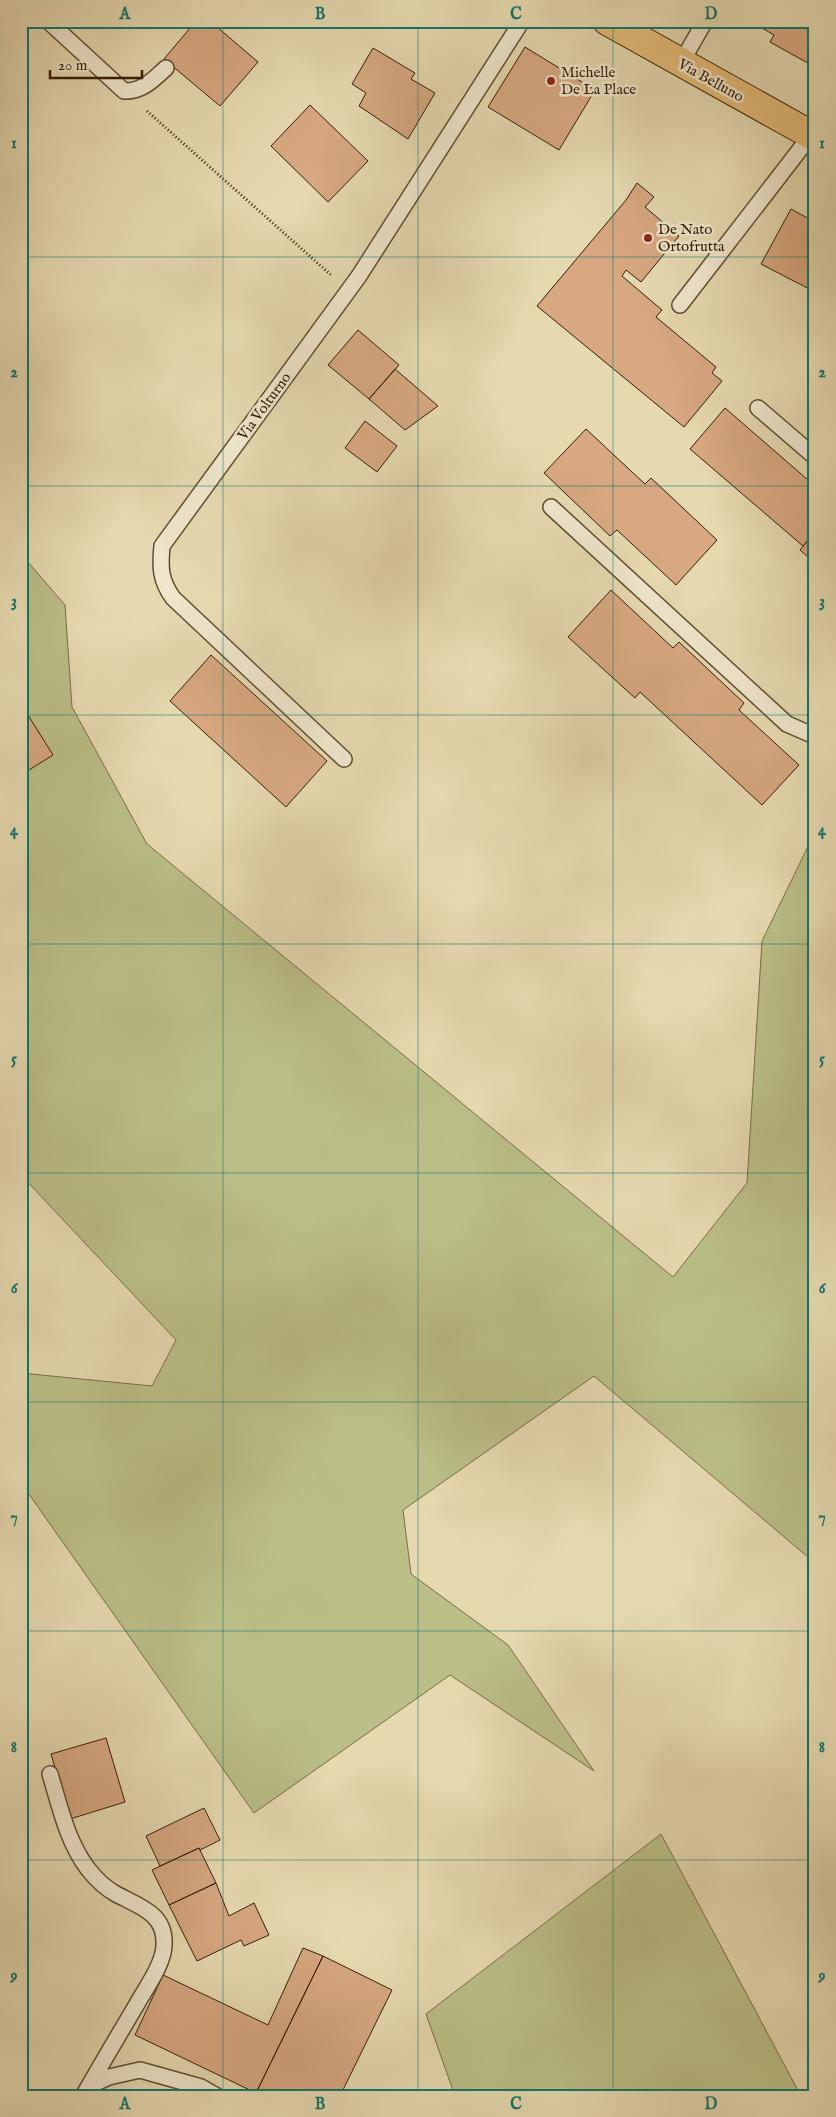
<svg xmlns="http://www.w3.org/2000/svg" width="836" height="2117" viewBox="0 0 836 2117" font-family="'IM FELL English',serif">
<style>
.green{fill:#bbbe87;stroke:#776e46}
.building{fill:#d7a881;stroke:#331e06}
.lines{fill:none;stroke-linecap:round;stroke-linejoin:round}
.service-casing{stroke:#604d30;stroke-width:18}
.primary-casing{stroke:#331e06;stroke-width:30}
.path{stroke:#331e06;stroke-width:3;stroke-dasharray:1 2.5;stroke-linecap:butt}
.service{stroke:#efe6cc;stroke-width:15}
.primary{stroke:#e3bc78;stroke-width:28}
.grid{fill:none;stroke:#0f766e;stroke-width:1;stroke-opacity:0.55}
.poi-dot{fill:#8f2418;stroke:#efe6cc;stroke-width:2}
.labels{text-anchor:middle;stroke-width:5;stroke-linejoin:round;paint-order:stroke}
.poi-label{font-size:15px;fill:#331e06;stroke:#efe6cc;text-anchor:start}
.street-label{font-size:15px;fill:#331e06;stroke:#efe6cc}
.neatline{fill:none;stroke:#0f766e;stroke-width:2}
.grid-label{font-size:16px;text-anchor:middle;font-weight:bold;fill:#0f766e}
</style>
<rect width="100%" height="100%" fill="#e6d9b0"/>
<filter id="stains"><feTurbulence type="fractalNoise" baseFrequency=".004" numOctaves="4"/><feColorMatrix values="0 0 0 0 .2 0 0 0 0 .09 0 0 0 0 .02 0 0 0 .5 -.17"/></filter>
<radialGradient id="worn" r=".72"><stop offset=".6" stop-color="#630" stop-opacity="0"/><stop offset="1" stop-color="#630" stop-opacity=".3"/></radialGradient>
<path class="green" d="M21,554l44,51 7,102 75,137 526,433 74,-94 15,-242 53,-109v731l-221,-187 -191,134 8,64 97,71 86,126 -144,-96 -196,138 -233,-330v-110l131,13 24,-46 -155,-165z
M661,1834l140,262h-346l-29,-82z"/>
<path class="building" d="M196,21h14l48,41 -38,44 -56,-47z
M750,21h65v46l-45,-25 4,-7z
M525,47l70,43 -36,60 -71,-43z
M373,48l42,25 -4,6 24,14 -27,46 -49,-33 7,-13 -14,-9z
M310,105l58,56 -40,41 -57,-56z
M637,183l17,14 -9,10 34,29 -38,46 -15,-12 -4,6 40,34 -6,7 60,50 -4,6 10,8 -38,46 -147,-121 89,-106z
M791,209l24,13v70l-54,-28z
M358,330l41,35 -30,34 -41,-34z
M395,369l43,37 -33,24 -36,-31z
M725,408l90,78v46l-12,14 -113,-97z
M365,421l32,25 -20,26 -32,-24z
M586,429l59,55 6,-6 66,62 -41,45 -59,-55 -7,6 -66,-63z
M815,532v31l-15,-13z
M611,590l62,58 6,-6 65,61 -5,7 60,55 -37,40 -122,-113 -5,6 -67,-61z
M211,655l116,106 -41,46 -116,-106z
M28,715l25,40 -32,20v-56z
M106,1738l19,64 -55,17 -19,-65z
M204,1808l16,32 -20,10 -1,-2 -39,18 -14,-30z
M199,1848l17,35 -47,22 -17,-35z
M216,1883l13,33 25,-13 15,32 -25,11 -3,-6 -44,21 -28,-56z
M303,1948l20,8 -67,137 -121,-58 28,-60 105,50z
M323,1956l69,34 -52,106h-79l-5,-3z"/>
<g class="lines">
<defs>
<path id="service" d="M48,21l76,70c18,1 30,-12 42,-23
M681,63l24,-42
M680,305l135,-175
M758,408l57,49
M551,507l236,217 23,10 5,-1
M344,759l-171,-161c-13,-18 -13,-31 -11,-52l197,-270 163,-255
M50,1774c10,33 17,67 38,95 8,10 17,19 28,25 22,12 50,19 48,51 0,18 -18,43 -27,59 -16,27 -32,54 -48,82
M83,2096l6,-10 20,-9 31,-7 61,17 16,9"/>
<path id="primary" d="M607,21l208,116"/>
</defs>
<use href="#service" class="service-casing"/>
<use href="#primary" class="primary-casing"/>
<path class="path" d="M147,111l184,164"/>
<use href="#service" class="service"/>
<use href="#primary" class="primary"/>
</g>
<path class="grid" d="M223,21v2075M418,21v2075M613,21v2075M21,257h794M21,486h794M21,715h794M21,944h794M21,1173h794M21,1402h794M21,1631h794M21,1860h794"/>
<g class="poi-dot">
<circle cx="551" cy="81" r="5"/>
<circle cx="648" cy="238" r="5"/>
</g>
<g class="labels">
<g class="poi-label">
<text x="561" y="77">Michelle<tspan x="561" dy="17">De La Place</tspan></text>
<text x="658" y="234">De Nato<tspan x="658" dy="17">Ortofrutta</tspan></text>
</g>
<g class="street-label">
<text transform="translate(711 80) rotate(29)" y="5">Via Belluno</text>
<text transform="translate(264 406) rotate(-54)" y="5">Via Volturno</text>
</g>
</g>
<rect width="836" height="2117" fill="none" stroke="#e6d9b0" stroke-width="55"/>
<path d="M50 70v8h92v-8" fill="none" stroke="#331e06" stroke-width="2.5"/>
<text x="58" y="70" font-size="15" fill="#331e06" stroke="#efe6cc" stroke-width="4" paint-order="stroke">20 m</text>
<rect x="28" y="28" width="780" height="2062" class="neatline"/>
<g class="grid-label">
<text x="125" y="19">A</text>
<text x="320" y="19">B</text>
<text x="516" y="19">C</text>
<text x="711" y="19">D</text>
<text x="14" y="148">1</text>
<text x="822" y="148">1</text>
<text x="14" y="377">2</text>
<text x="822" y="377">2</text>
<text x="14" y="606">3</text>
<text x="822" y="606">3</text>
<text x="14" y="835">4</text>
<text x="822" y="835">4</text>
<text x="14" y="1064">5</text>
<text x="822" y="1064">5</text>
<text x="14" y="1293">6</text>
<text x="822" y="1293">6</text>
<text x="14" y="1522">7</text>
<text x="822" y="1522">7</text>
<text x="14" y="1752">8</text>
<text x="822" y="1752">8</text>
<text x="14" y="1981">9</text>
<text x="822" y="1981">9</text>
<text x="125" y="2109">A</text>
<text x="320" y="2109">B</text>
<text x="516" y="2109">C</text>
<text x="711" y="2109">D</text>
</g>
<rect width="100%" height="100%" filter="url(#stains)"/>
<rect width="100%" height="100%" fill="url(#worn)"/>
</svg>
